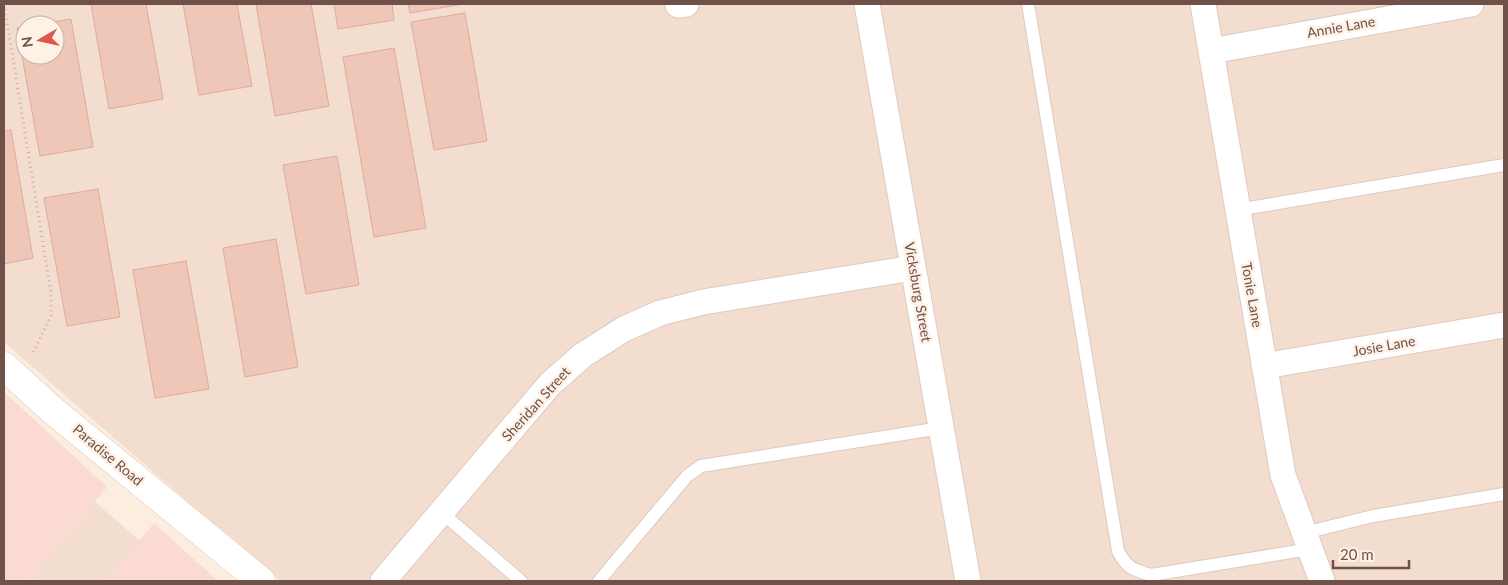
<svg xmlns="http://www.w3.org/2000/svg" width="1508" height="585" viewBox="0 0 1508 585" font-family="Lato,sans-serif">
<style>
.residential{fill:#f2ddcf;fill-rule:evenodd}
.commercial{fill:#fbdad4}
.building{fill:#efc7b9;stroke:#e0ab9a}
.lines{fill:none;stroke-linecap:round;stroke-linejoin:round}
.service-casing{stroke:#e0cac0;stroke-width:14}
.minor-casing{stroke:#e0cac0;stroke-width:27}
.secondary-casing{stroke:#e5cabd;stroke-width:29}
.path{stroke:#d3aa9d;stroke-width:3;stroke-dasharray:1 4;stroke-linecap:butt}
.service{stroke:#fff;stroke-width:12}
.minor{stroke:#fff;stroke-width:25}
.secondary{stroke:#fff;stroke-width:28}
.labels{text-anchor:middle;stroke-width:5;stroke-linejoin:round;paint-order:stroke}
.street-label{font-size:14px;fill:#705149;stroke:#fef1e6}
</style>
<rect width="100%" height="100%" fill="#fbede0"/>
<path class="residential" d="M4,4h1500v577h-1223l-46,-38 -231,-201zM25,25h30v30h-30z
M95,502l45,39 -34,40h-77z"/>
<path class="commercial" d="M4,392l103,95 -78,94h-25z
M154,523l64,58h-112z"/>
<path class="building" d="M91,4h55l17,95 -54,10z
M183,4h54l15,82 -53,9z
M256,4h55l18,102 -54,10z
M334,4h58l2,16 -56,9z
M408,4h55l-53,9z
M465,13l22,128 -53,9 -23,-128z
M71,19l22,128 -53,9 -23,-128 8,-2v29h30v-30h-22z
M394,48l32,180 -52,9 -31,-180z
M11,130l22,128 -29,6v-133z
M337,156l22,129 -53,9 -23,-129z
M98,189l22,128 -53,9 -23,-128z
M276,239l22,128 -53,10 -22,-129z
M186,261l23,128 -54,9 -22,-128z"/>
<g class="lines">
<defs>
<path id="service" d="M1028,4l90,547c10,18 14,18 33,24l159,-26
M1237,210l267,-45
M441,512l80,69
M1304,533l69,-17 131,-22
M599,581l88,-105 14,-10 240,-38"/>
<path id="minor" d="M867,4l101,577
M1203,4l80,471 39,106
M678,5l8,-1
M1211,51l260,-47
M1264,366l240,-41
M383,581l167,-197 33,-29 41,-26 36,-16 43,-11 210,-34"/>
<path id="secondary" d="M4,366l47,43 210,172"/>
</defs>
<use href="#service" class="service-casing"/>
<use href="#minor" class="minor-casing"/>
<use href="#secondary" class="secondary-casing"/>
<path class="path" d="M4,4l47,289v23l-19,39"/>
<use href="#service" class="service"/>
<use href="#minor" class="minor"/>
<use href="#secondary" class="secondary"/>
</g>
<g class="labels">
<g class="street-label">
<text transform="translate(1341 27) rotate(-10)" y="5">Annie Lane</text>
<text transform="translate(918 292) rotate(80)" y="5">Vicksburg Street</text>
<text transform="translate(1252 295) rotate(80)" y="5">Tonie Lane</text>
<text transform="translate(1384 346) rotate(-10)" y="5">Josie Lane</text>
<text transform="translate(536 404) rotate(-48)" y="5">Sheridan Street</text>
<text transform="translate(108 455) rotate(40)" y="5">Paradise Road</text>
</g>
</g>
<rect width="1508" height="585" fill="none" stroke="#705149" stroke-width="10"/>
<g transform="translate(40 40) rotate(261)"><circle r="24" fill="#fef1e6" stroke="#c5b1a7"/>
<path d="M0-4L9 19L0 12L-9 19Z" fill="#e0564a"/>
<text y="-8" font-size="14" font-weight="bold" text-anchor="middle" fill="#705149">N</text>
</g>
<path d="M1333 560v8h76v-8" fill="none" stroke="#705149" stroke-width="2.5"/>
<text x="1340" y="560" font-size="15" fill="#705149" stroke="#fef1e6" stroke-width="4" paint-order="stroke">20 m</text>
</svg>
